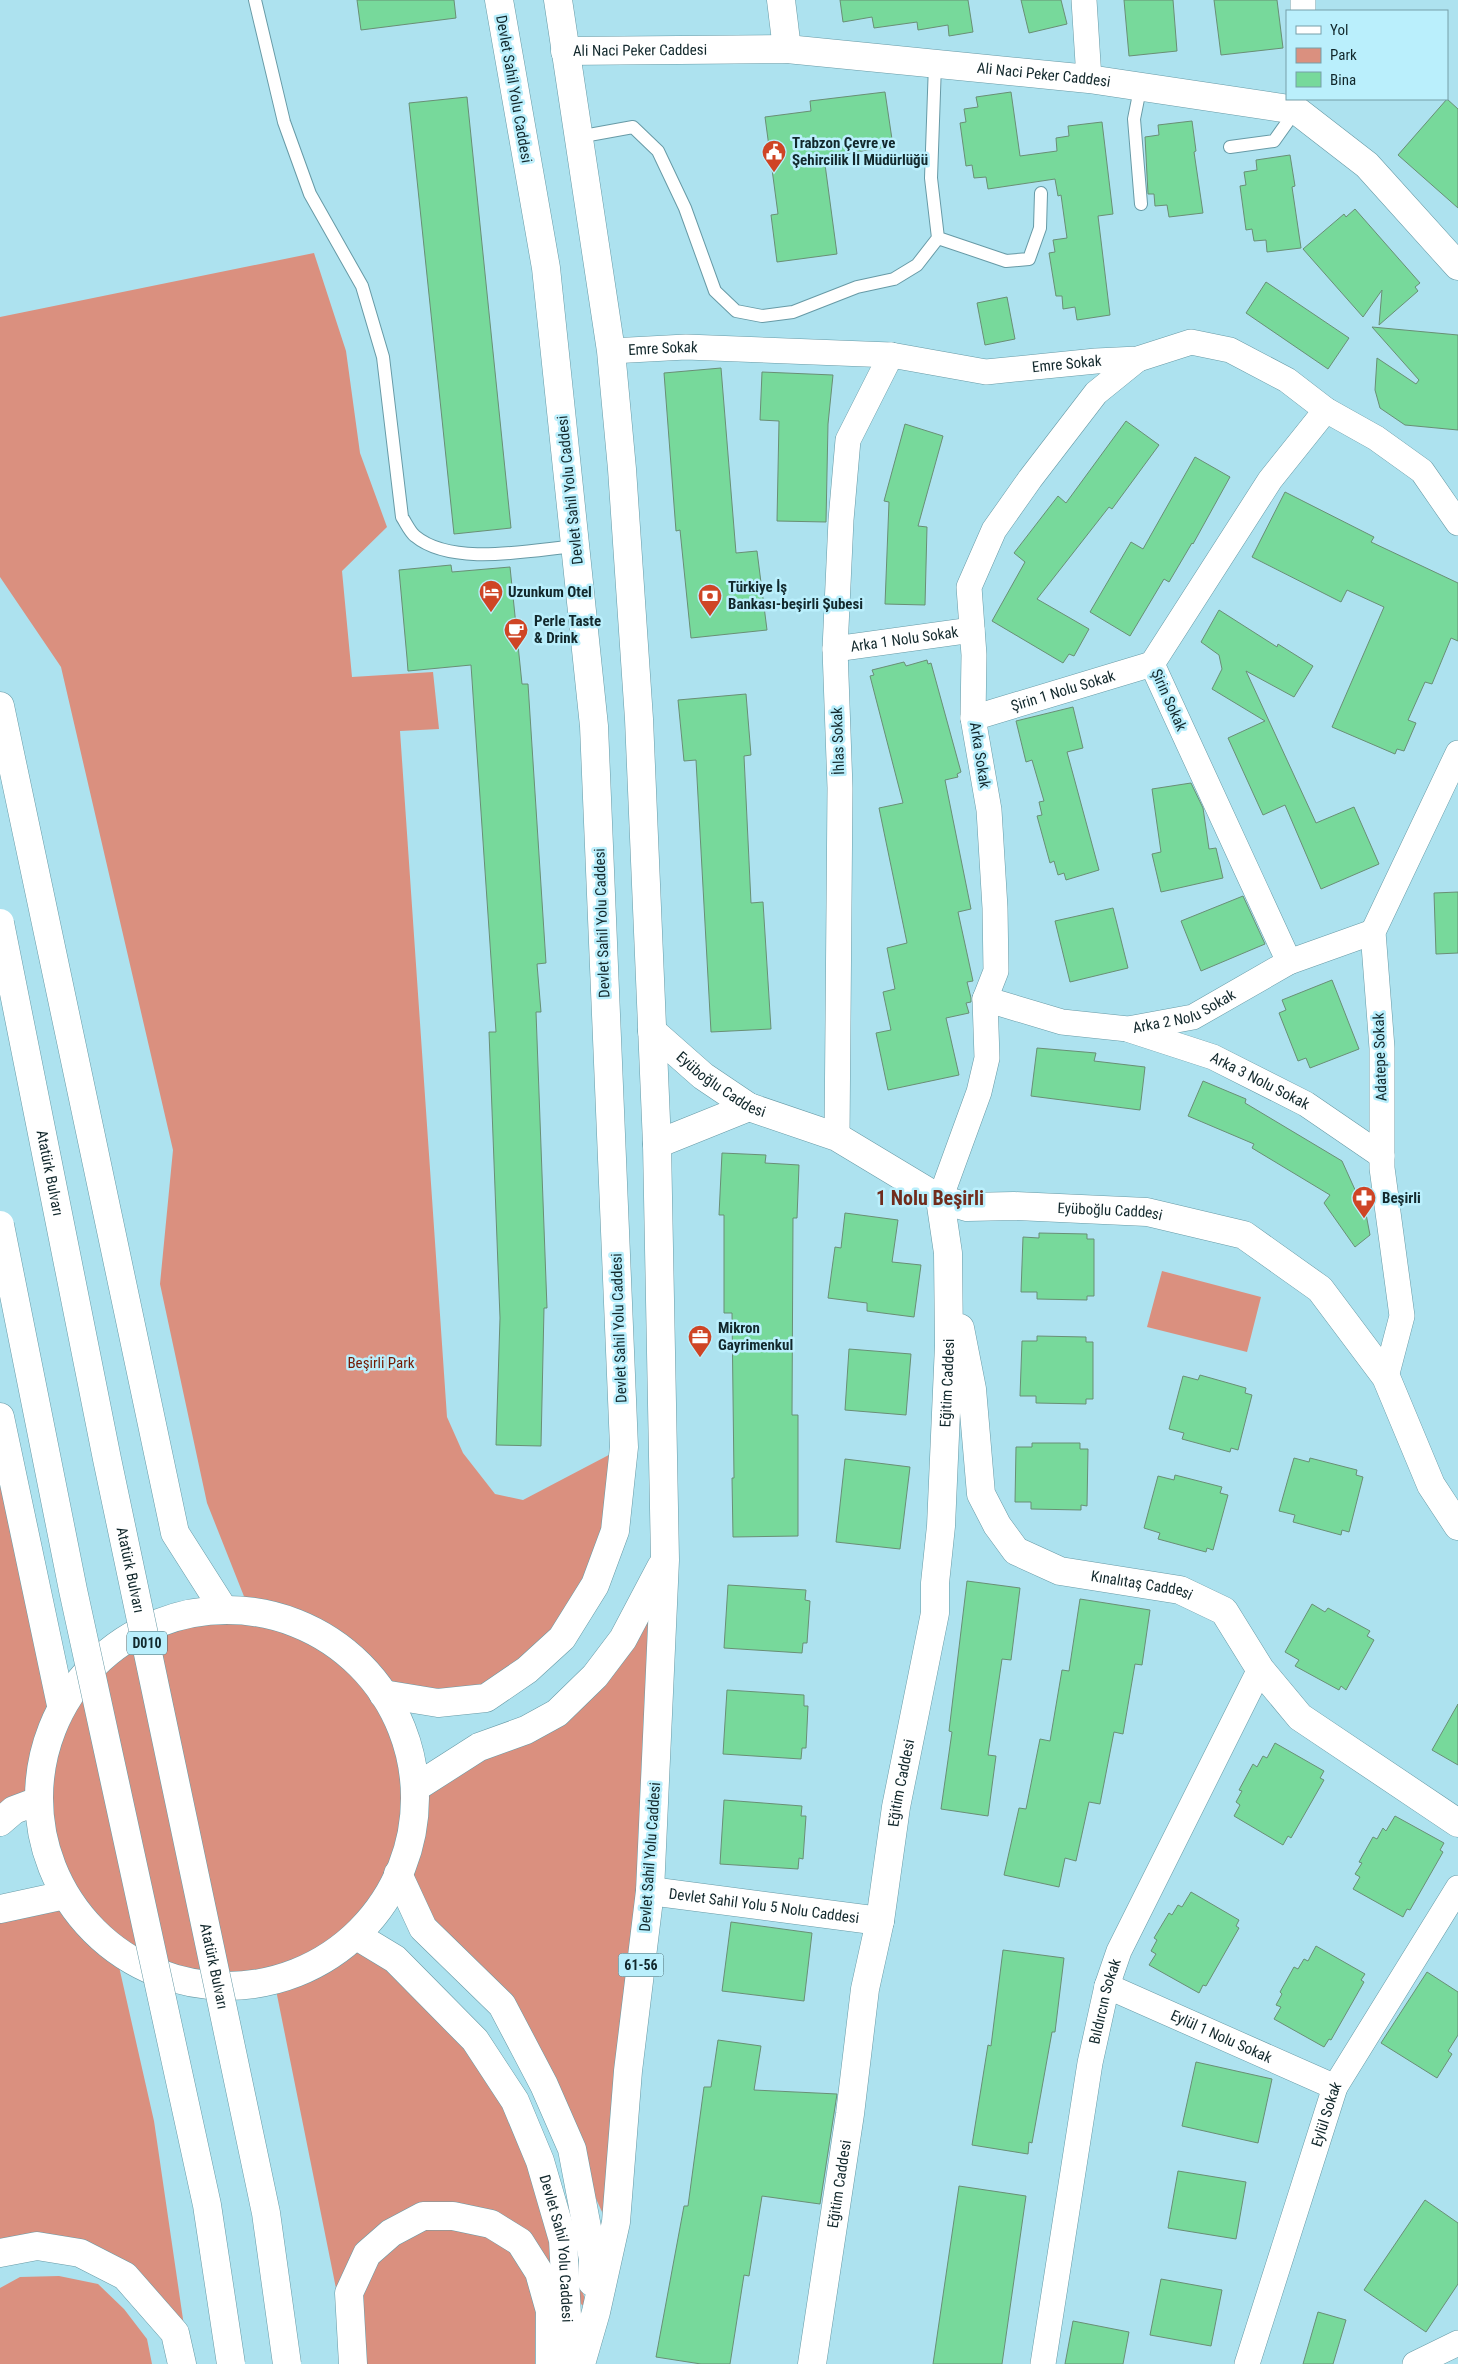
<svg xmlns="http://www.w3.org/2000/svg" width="1458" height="2364" viewBox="0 0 1458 2364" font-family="'Roboto Condensed',sans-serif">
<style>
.green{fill:#da907f}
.building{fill:#77d99b;stroke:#698f75}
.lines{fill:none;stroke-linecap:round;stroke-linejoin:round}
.lane-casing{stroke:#679aa6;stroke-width:14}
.street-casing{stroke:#679aa6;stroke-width:26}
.secondary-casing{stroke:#679aa6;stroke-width:29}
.primary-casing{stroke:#679aa6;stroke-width:29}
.highway-casing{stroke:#679aa6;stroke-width:29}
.lane{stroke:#fff;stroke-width:12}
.street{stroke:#fff;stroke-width:25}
.secondary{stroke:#fff;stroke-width:28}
.primary{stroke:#fff;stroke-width:28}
.highway{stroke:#fff;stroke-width:28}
.highway-bridge-casing{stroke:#679aa6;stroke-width:29;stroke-linecap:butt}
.highway-bridge{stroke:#fff;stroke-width:28}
.labels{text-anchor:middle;stroke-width:5;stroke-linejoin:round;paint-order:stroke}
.shield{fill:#baeffc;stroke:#44646a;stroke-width:1}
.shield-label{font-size:14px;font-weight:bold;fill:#12282c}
.street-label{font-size:15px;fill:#12282c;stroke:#baeffc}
.poi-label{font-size:15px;font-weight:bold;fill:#12282c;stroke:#baeffc;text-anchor:start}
.park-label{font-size:15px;fill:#731903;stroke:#baeffc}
.district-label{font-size:20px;font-weight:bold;fill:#702c1c;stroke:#baeffc}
</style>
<rect width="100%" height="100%" fill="#ade2ef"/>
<path class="green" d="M314,253l32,98 14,102 27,74 -45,44 10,106 81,-5 6,57 -39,2 47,686 16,36 32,41 28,6 101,-53 -29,138 -109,113 -87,-1 2,27 17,62 139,-73 86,-111 24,23 -59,600 -64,-140 -146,-210 -41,61 118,104 88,200 27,72 -46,-41 -8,5 -1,88h-182l-5,-16 -74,-368 -19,6 -64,-1 -60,-23 -16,-13 39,172 30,205 -9,7 -95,-80h-80v-344l65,-14 12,17 -28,-47 -9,-48 -40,11v-411l61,288 -9,24 26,-48 48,-44 59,-24 64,-4 -42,-106 -47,-219 13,-134 -112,-483 -61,-90v-260z
M1162,1271l99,26 -14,55 -100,-25z
M59,2276l39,8 26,25 23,30 5,25h-152v-76l20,-11z"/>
<path class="building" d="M357,0h97l2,18 -95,12z
M840,0h128l5,32 -24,4 -1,-11 -30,5 -1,-8 -43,6 -2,-11 -29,5z
M1021,0h40l6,24 -38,9z
M1124,0h49l4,51 -48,5z
M1214,0h63l6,48 -62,7z
M885,92l8,54 -69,11 13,97 -60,8 -6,-47 7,-1 -13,-97 46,-6 -1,-10z
M1011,92l9,64 37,-5 -1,-13 13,-2 -1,-10 34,-4 11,92 -15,2 12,99 -33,5 -2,-13 -12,2 -1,-13h-6l-7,-43 6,-1 -2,-12 14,-2 -6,-43 -3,1 -3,-17 -67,10 -2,-12 -12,1 -2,-13 -6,1 -6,-43 6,-1 -2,-13 14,-2 -2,-10z
M467,97l44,431 -57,6 -45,-431z
M1447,99l11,10v99l-60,-53z
M1192,121l4,30 -2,1 9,61 -34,4 -2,-12 -12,1 -1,-12h-6l-3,-57 14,-2 -1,-10z
M1290,155l5,31 -3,1 9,61 -34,4 -1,-12 -12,1 -2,-12 -6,1 -6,-44 6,-1 -2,-13 13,-2 -1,-10z
M1355,209l65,74 -5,4 3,4 -39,34 3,-35 -19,27 -60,-68 41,-35 2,3z
M1266,282l83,56 -21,31 -82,-56z
M1007,297l8,42 -30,6 -8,-42z
M1372,327l86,8v95l-53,-5 -25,-17 -5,-18 2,-32 39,26 3,-4z
M721,368l15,185 21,-2 10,79 -76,8 -11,-108 -4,1 -12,-158z
M762,372l71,3 -5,49 -2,98 -49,-1 2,-100 -19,-1z
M1126,421l33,24 -47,64 -3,-2 -72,92 52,30 -15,27 -5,-2 -6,9 -71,-42 33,-59 -11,-9 44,-57 8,7z
M905,424l38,12 -25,90 9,1 -2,78 -40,-1 4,-102 -5,-1z
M1195,457l35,20 -37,67 -1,-1 -23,39 -5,-3 -34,57 -40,-24 41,-70 12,7z
M1285,492l89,45 -3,5 87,41v58l-7,-3 -19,46 -7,-2 -17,38 8,3 -12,28 -7,-2 -2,5 -63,-27 52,-120 -37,-17 -6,12 -89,-45z
M451,565l1,7 58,-5 12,117h6l18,279 -9,1 4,48h-5l11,296h-3l-3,138 -45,-1 4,-127 -11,-286h7l-25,-367 -63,6 -1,-13 -8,-88z
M1219,610l58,37 1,-3 35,22 -19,31 -48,-26 70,152 38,-16 25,57 -58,25 -36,-84 -22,10 -35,-77 37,-17 -53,-32 10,-20 -3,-14 -18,-13z
M927,660l1,4 3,-1 30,109 -4,2 1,3 -13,3 26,129 -13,3 15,69 -6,1 4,16v4l-5,1 3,10 -23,5 13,57 -71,15 -12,-57 15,-3 -8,-38 12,-3 -8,-41 20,-5 -28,-135 24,-5 -33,-127 4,-1 -2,-5 32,-8 2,4z
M746,694l5,61 -7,1 7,147 12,-1 8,127 -60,3 -15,-272 -12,1 -6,-61z
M1073,707l10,41 -16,4 32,118 -33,10 -2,-7 -6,2 -4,-14 -4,2 -13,-47 5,-1 -3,-13 5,-1 -12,-41 -6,2 -10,-41z
M1191,783l12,25 6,41 7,-1 7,30 -62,14 -9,-38 9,-2 -9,-63z
M1458,892v61l-22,1 -2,-61z
M1243,896l22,48 -64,27 -20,-50z
M1113,908l15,60 -58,14 -15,-61z
M1332,980l27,69 -49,19 -4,-10 -8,3 -19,-48 7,-3 -4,-10z
M1037,1048l59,5 -2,8 51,6 -5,43 -109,-14z
M1203,1081l43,18 -1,4 97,58 24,53 4,21 -15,12 -31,-44 6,-8 -78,-47 2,-4 -66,-28z
M722,1153l44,2 -1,8 34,2 -2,53h-4l-1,197h6v121l-65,1 -1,-59h2l-2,-165h-8v-98h-5z
M845,1213l53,7 -6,42 29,3 -7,52 -47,-6v-8l-39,-5 7,-51 6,1z
M1039,1233l48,1v5h7v57h-7v4l-50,-1v-7h-16l2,-55 16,1z
M1037,1336l49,1v5h7v57h-7v5l-50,-1v-7h-16l2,-55h15z
M849,1349l62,5 -5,61 -61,-5z
M1200,1375l46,13 -1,5 7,2 -14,55 -7,-2 -1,4 -48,-13 2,-6 -15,-4 14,-53 15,4z
M1032,1443h48v6h8l-1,57 -6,-1v5l-50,-1v-7h-16l1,-55h16z
M1294,1458l15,4 1,-4 47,12 -1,5 7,2 -14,55 -7,-2 -1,5 -48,-13 2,-7 -16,-4z
M845,1459l65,8 -10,82 -64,-7z
M1175,1475l47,12 -2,6 8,2 -15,55 -6,-2 -1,4 -48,-13 2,-6 -16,-5 14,-52 16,4z
M967,1581l53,7 -9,72 -9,-1 -14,96 8,1 -8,60 -47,-7 11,-77 -3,-1z
M728,1585l78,5 -1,10 5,1 -3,42h-4l-1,10 -78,-5z
M1080,1599l70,11 -8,55 -7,-1 -12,70 -9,-2 -14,72 -11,-2 -13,59 -11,-3 -6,29 -55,-12 15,-67 7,1 14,-70 10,2 12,-71 7,1z
M1312,1604l13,8 3,-4 42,23 -3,5 7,4 -28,50 -5,-4 -2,4 -44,-24 4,-6 -14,-8z
M727,1690l77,5v11h4l-2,42h-4l-1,11 -78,-5z
M1458,1704v61l-26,-15z
M1275,1743l49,28 -4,7 4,2 -33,58 -3,-2 -5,9 -49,-29 6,-11 -4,-3 6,-11 -3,-1 14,-26 4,3 6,-11 4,2z
M724,1800l78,6 -1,10h5l-3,43 -4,-1 -1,11 -78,-5z
M1395,1816l49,27 -4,7 3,2 -33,58 -3,-1 -4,8 -50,-28 7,-12 -5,-3 7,-11 -3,-1 14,-25 4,2 6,-11 3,3z
M1191,1892l48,28 -3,6 3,2 -33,58 -3,-1 -4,8 -50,-28 7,-11 -5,-3 6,-11 -3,-2 15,-25 3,2 6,-10 4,2z
M731,1922l81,11 -8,68 -82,-10z
M1316,1946l49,28 -4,6 3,2 -33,58 -2,-1 -5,8 -50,-28 7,-12 -5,-2 6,-11 -2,-2 14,-25 4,2 6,-10 4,2z
M1003,1950l61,8 -9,74h-3l-20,111 -3,-1 -1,12 -56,-9 16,-100 3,1z
M1427,1972l31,20v43l-10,16 4,3 -15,24 -56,-35z
M718,2040l43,6 -7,44 83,4 -17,110 -58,-8 -13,80 -5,-1 -14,89h-29l-45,-7 28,-151h4l16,-119h7z
M1196,2062l76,17 -14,64 -76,-17z
M1178,2171l68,11 -10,57 -68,-11z
M959,2186l67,10 -24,168h-69z
M1425,2200l33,23v61l-32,48 -62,-42z
M1161,2279l61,11 -11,56 -61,-11z
M1318,2312l28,8 -13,44h-30z
M1073,2321l56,11 -6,32h-58z"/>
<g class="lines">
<defs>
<path id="lane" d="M255,0l29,122 26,72 52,92 21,71 19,160c4,6 8,15 13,19 37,31 116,14 161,10
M1140,89l-6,30 7,85
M578,137l55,-10 25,24 27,57 30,83 21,20 26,5 31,-4 64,-25 37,-8 23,-14 21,-27 -7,-60 4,-114
M1230,147l44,-6 22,-31
M938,238l68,23 23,-2 11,-31 1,-35"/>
<g id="street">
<path d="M1084,0l5,79"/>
<path d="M1303,11v-11"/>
<path id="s1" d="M611,351l75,-4 205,8 95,17 110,-11 42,-2 53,-17 39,8 57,30 39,30 50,28 46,33 36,52"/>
<path id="s2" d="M835,649l137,-19"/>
<path id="s3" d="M973,718l179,-54"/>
<path d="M1289,962l-137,-298 118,-184 56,-70"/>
<path id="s4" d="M985,999l77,23 66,7 65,-12 96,-55 84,-30"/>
<path id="s5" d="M1130,1030l83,27 93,47 76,52"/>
<path d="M837,1137l3,-349 -5,-139 6,-129 7,-80 43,-85"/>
<path d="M940,1199l39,-107 8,-34 -2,-59 11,-28 -1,-63 -6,-98 -16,-92 1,-63 -5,-68 25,-57 36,-51 66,-86 42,-34"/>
<path d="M1386,1377l16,-61 -20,-148v-120l-9,-116 85,-179"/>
<path id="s6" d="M1107,1986l228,101"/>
<path id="s7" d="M1043,2364l47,-301 17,-77 12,-35 141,-282"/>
<path id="s8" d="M1247,2364l88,-277 123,-199"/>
<path d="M1415,2364l43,-21"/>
</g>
<g id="secondary">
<path d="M781,0l6,49"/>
<path id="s9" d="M565,51l222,-2 302,30 207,31 71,55 91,101"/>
<path id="s10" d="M652,1031l51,45 46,31 88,30 103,62 27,8 47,-1 133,6 97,23 76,54 66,88 45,108 27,41"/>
<path d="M657,1144l92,-37"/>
<path id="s11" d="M960,1328l12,61 9,105 16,31 19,26 44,20 120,19 44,21 36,58 40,48 158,106"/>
<path id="s12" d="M650,1891l230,30"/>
<path id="s13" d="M812,2364l38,-250 15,-125 15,-68 16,-114 39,-194v-30l6,-57 8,-181 -1,-92 -8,-54"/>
</g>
<g id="primary">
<path d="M558,0l53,351 11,118 17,250 18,425 8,416 -15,331 -22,180 -12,151 -20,90 -15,52"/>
<circle cx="227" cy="1798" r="188"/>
<path d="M383,1694l55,9 48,-5 41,-28 35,-32 33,-53 20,-54 9,-84 -30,-721 -48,-458 -47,-268"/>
<path d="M418,1786l61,-39 47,-17 31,-17 38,-37 28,-37 38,-72"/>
<path d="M0,1822l14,-12 24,-9"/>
<path d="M398,1874l25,54 79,77 42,80 28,64 21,110 -1,23"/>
<path d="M0,1909l65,-14"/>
<path id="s14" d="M357,1936l38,23 80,81 40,61 25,60 23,79 6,113 -2,11"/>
</g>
<path id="highway" d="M0,706l175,827 49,77
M0,1417l61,288
M0,2253l37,-7 43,7 45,23 50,57 7,31
M353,2364l-4,-71 18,-39 24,-21 32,-17h30l38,8 29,18 19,30 11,39v53"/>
</defs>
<use href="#lane" class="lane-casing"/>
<use href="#street" class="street-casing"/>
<use href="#secondary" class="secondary-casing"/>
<use href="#primary" class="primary-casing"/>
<use href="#highway" class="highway-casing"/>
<use href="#lane" class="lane"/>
<use href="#street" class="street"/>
<use href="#secondary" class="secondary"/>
<use href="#primary" class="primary"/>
<use href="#highway" class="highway"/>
<defs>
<g id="highway-bridge">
<path id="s15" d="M0,923l107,536 159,754 21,151"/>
<path d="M0,1225l73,365 134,615 24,159"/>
</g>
</defs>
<use href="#highway-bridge" class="highway-bridge-casing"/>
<use href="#highway-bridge" class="highway-bridge"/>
</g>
<defs>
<symbol id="civic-pin" viewBox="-11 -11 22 30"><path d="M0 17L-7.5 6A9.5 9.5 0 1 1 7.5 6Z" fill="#cf4525" stroke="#baeffc"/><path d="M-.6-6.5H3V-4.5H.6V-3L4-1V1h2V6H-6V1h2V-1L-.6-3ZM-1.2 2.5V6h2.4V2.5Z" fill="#fff"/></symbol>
<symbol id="hotel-pin" viewBox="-11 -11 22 30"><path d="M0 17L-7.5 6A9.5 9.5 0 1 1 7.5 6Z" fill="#cf4525" stroke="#baeffc"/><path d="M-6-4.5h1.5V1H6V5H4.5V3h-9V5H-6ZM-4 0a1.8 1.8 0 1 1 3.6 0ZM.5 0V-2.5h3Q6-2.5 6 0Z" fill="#fff"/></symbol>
<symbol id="bank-pin" viewBox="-11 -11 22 30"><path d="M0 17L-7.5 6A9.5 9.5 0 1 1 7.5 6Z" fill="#cf4525" stroke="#baeffc"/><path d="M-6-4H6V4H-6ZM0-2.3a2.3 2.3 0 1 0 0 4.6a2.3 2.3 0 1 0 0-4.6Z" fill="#fff"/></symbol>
<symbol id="cafe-pin" viewBox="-11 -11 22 30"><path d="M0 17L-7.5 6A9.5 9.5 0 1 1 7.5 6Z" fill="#cf4525" stroke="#baeffc"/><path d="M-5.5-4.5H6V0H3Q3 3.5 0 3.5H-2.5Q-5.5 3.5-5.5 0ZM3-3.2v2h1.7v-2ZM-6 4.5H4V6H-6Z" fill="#fff"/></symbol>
<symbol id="pharmacy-pin" viewBox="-11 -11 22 30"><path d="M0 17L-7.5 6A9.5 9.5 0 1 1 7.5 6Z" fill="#cf4525" stroke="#baeffc"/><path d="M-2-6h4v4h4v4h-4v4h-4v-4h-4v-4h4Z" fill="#fff"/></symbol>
<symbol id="office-pin" viewBox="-11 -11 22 30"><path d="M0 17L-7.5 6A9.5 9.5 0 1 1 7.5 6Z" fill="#cf4525" stroke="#baeffc"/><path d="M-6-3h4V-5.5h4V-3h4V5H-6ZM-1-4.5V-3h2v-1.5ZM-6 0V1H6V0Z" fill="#fff"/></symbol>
</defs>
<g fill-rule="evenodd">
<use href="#civic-pin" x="760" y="138" width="28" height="38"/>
<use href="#hotel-pin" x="477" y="578" width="28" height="38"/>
<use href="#bank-pin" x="696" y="582" width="28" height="38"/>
<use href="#cafe-pin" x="502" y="616" width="28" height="38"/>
<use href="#pharmacy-pin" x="1350" y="1184" width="28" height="38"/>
<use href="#office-pin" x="686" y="1323" width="28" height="38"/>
</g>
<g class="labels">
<g class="shield">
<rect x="127" y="1631.5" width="40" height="23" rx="4"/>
<rect x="618.5" y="1953.5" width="45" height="23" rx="4"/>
</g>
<g class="shield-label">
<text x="147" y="1648">D010</text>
<text x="641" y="1970">61-56</text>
</g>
<g class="street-label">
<text dy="5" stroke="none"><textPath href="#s9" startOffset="75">Ali Naci Peker Caddesi</textPath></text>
<text dy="5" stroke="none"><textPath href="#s9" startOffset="480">Ali Naci Peker Caddesi</textPath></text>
<text transform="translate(514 89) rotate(80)" y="5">Devlet Sahil Yolu Caddesi</text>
<text dy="5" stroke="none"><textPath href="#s1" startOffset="52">Emre Sokak</textPath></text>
<text dy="5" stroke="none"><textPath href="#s1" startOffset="458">Emre Sokak</textPath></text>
<text transform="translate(570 490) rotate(-96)" y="5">Devlet Sahil Yolu Caddesi</text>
<text dy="5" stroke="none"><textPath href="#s2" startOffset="70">Arka 1 Nolu Sokak</textPath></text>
<text dy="5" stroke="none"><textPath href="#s3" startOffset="94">Şirin 1 Nolu Sokak</textPath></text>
<text transform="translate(1169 700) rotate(66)" y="5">Şirin Sokak</text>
<text transform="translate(838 741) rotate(-92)" y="5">İhlas Sokak</text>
<text transform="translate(980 755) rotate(81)" y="5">Arka Sokak</text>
<text transform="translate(602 923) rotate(-92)" y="5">Devlet Sahil Yolu Caddesi</text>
<text dy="5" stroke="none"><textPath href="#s4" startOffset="206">Arka 2 Nolu Sokak</textPath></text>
<text transform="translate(1380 1057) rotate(-92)" y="5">Adatepe Sokak</text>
<text dy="5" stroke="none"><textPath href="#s10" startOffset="88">Eyüboğlu Caddesi</textPath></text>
<text dy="5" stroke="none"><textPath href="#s5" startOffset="140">Arka 3 Nolu Sokak</textPath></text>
<text dy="5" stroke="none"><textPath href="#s15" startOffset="255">Atatürk Bulvarı</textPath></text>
<text dy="5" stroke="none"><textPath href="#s10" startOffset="508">Eyüboğlu Caddesi</textPath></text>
<text transform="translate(619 1328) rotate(-92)" y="5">Devlet Sahil Yolu Caddesi</text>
<text dy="5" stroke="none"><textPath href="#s13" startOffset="992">Eğitim Caddesi</textPath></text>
<text dy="5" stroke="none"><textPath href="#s15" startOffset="660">Atatürk Bulvarı</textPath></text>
<text dy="5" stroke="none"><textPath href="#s11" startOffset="366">Kınalıtaş Caddesi</textPath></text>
<text dy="5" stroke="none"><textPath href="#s13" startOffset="588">Eğitim Caddesi</textPath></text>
<text transform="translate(650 1857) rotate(-86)" y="5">Devlet Sahil Yolu Caddesi</text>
<text dy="5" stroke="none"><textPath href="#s12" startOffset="115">Devlet Sahil Yolu 5 Nolu Caddesi</textPath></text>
<text dy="5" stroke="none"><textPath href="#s15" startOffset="1065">Atatürk Bulvarı</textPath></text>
<text dy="5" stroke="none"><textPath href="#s7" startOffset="368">Bıldırcın Sokak</textPath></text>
<text dy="5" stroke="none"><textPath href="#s6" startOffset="125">Eylül 1 Nolu Sokak</textPath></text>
<text dy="5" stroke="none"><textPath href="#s8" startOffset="262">Eylül Sokak</textPath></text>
<text dy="5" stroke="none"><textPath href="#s13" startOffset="182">Eğitim Caddesi</textPath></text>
<text dy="5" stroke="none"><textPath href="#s14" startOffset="386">Devlet Sahil Yolu Caddesi</textPath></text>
</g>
<g class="poi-label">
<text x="792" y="148">Trabzon Çevre ve<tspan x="792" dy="17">Şehircilik İl Müdürlüğü</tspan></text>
<text x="728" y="592">Türkiye İş<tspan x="728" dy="17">Bankası-beşirli Şubesi</tspan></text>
<text x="508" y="597">Uzunkum Otel</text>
<text x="534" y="626">Perle Taste<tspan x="534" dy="17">&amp; Drink</tspan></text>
<text x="1382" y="1203">Beşirli</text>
<text x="718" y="1333">Mikron<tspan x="718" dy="17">Gayrimenkul</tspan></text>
</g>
<g class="park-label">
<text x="381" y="1368">Beşirli Park</text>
</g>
<g class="district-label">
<text x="930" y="1205">1 Nolu Beşirli</text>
</g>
</g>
<rect x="1286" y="10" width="162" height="90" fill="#baeffc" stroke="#779fa9"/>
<rect x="1296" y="26" width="25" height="8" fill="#ffffff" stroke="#779fa9"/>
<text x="1330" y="35" font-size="15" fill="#12282c">Yol</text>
<rect x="1296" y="48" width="25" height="15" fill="#da907f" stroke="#779fa9"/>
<text x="1330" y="60" font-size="15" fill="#12282c">Park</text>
<rect x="1296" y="72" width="25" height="15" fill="#77d99b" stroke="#779fa9"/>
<text x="1330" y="85" font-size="15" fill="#12282c">Bina</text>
</svg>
